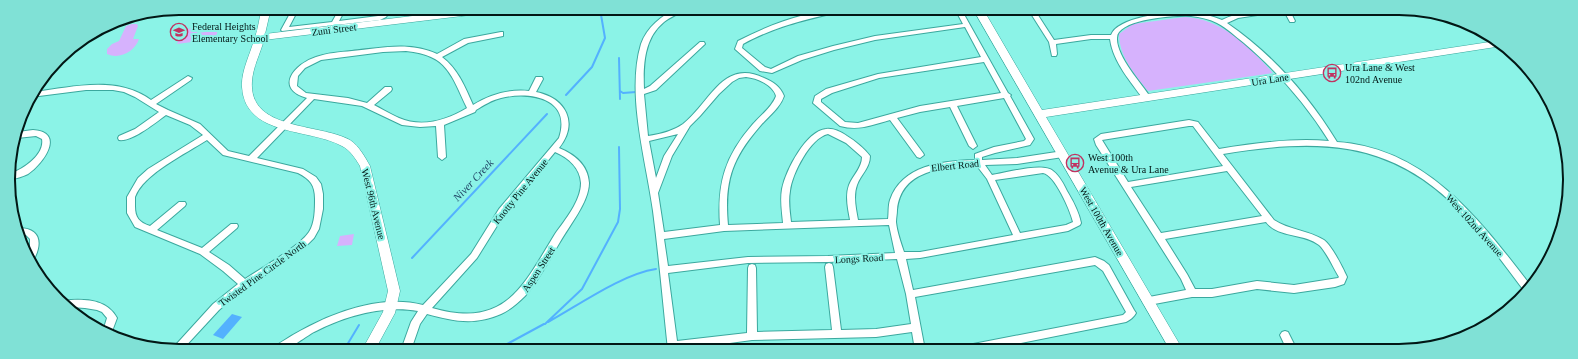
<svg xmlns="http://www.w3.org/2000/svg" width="1578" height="359" viewBox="0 0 1578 359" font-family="Georgia,serif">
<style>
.green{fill:#d6b2fd}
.water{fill:#53b1fe}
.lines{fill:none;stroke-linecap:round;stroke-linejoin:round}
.stream{stroke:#53b1fe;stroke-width:2}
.street-casing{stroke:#3ba89e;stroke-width:2}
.secondary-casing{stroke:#3ba89e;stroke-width:1}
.street{fill:#fff;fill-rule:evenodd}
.secondary{fill:#fff;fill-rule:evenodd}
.wall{fill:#1e5943}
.labels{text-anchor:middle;stroke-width:4;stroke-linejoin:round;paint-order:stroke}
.poi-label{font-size:10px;fill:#021715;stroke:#8bf3e7;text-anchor:start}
.street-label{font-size:10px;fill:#021715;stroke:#8bf3e7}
.water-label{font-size:11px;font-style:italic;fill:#224868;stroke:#8bf3e7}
.rim{fill:none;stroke:#021715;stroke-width:2}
</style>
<rect width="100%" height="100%" fill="#8bf3e7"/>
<path class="green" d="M1185,17c37,2 65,30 88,56l-125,18c-13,-16 -29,-35 -29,-57l14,-10z
M132,24h5l1,2 -5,13h6c-4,12 -19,21 -32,15v-5l5,-5 7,-3 7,-15z
M191,28l7,5 20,-3 -3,9 -38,5 5,-12z
M354,234l-2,11 -15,1 3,-10z"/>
<path class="water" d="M232,314l10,3 -19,22 -10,-4z"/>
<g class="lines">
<path class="stream" d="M619,58l1,41
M620,91l3,2 13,-1
M566,95l26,-28 13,-29 -5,-29
M412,258l135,-144
M548,322c31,-17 74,-48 108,-53
M545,324l37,-35 36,-67 2,-13 -1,-62
M344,350l15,-25
M496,350l48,-26"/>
<defs>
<path id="street" d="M293,8h6l-10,19 43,-5 8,-14h6l-7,13 39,-5 4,-1 4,-7h7l-7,9 -6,3 -98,11 -1,-1z
M677,9h8c-6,5 -15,8 -21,13 -20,16 -21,43 -20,67l6,-3 50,-44h4l1,2 -49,46 -12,4 4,42c13,-2 25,-5 35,-12 27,-21 40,-66 81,-46 9,4 16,8 20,18 -4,12 -15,20 -23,29 -29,33 -37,56 -33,100l55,-2c-1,-11 -3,-23 -1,-34 4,-19 24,-58 44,-60 7,-1 15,3 21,7 8,5 17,12 23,20 0,12 -9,18 -13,29 -4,11 -1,24 1,35l30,-1c1,-6 0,-13 2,-19 12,-35 52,-39 85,-40v-6l19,-7 30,-6 2,-2 -22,-41 -47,8 20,40 -4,3 -4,-3 -19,-39 -30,5 -23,6 26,35 1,2 -4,3 -3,-1 -27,-37c-18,5 -31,11 -50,6l-27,-23 2,-7 11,-7 52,-15 103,-17 -16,-30 -90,13 -41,10 -32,10 -30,13 -12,-2 -25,-22 3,-8c33,-17 72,-32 110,-32l-1,1c-38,9 -69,15 -104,34l-1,4 23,19 6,2 27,-13 35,-10 42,-10 88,-12 -8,-15h6l47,84 3,2 -1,1 24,43 -4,6 -35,8 -13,4v3l35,-2 46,-7 4,3 -4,3 -46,7 -32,1 7,10c13,-2 51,-13 61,-4 7,5 11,14 14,20 6,10 12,21 14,32l-1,2 -12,6 -148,27 -14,1 7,31 182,-33 9,4 5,4 25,45 2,3c-2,4 -6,7 -10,9l-140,28h-27l1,-3 3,-1 160,-31 3,-3 -23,-41 -8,-6 -180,32 10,53h-10l-3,-18 -36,5 -124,3 -74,10h-10c-5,-47 -9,-93 -15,-139 -7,-51 -27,-117 -12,-167 6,-17 21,-29 36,-35zM984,62l17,31 -81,13 -62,17 -13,-1 -24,-20v-3l11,-6 47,-15zM746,77c11,1 27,8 30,19 -4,11 -15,19 -23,28 -28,32 -36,59 -33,101l-56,7 -6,-39 14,-37 18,-30 10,-10 19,-22 13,-12 7,-4zM678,134l-14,22 -8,22 -7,-37zM828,134l18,9 16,14c0,11 -9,18 -13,28 -4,11 -1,24 1,35l-59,2c-1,-10 -3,-20 -1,-31 2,-17 20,-53 38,-57zM977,166l10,13 26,56 -93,17h-16c-3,-9 -7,-20 -8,-30 0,-4 1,-8 1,-12 4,-41 47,-43 80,-44zM1043,173c12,2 27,37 30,49l-7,3 -46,8 -25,-53zM889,225l6,28 -67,3 -80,1 -80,9 -4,-27 60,-8zM897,259l9,35 5,30 -35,5 -35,1 -8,-63 -1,-3 -3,-1 -3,1 -1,3 7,63 -75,2 -1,-64 -1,-3 -3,-1 -3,1 -1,3 -1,65 -70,8 -9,-68 80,-10 80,-1z
M1028,9h6l20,31 37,-5h20c7,-19 62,-24 80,-23 11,1 21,4 31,8 21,-10 44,-11 67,-11l6,12 -1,1h-4l-6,-11 -46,7 -11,5c44,30 82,73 110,119 90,6 143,78 194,144l-5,6h-1c-21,-28 -41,-56 -65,-81 -70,-73 -144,-72 -237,-57l51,66c15,10 34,10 50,20 8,6 19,28 23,37l-3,7 -9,3 -41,6 -37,-4 -45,8h-20l-43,8 -3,-1 -2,-3 2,-3 3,-1 37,-7 -5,-11 -85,-134 -2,-6 7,-5 88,-14 9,2 21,27c36,-6 73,-11 110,-8 -23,-37 -52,-70 -85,-98 -9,-7 -17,-15 -27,-20 -8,-4 -17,-6 -26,-7 -14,-1 -74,3 -74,22 -1,18 24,45 34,60l-4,2h-3c-13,-18 -31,-38 -34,-61h-19l-35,5 1,10 -1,2h-4l-3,-14zM1189,126h4l30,40 -95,16 -26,-42zM1227,171l35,45 -101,17 -30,-46zM1266,222c12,16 38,11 53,23 7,6 15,24 20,32l-1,1 -44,7 -37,-4 -45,8h-17l-8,-15 -22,-35z
M501,32h2v4l-35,7 -26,14c16,12 23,30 31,48 18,-11 36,-16 56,-14l7,-14h6l1,2 -7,13c30,6 43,31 23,56 15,6 29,17 30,35 0,19 -20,43 -29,59 -11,18 -21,38 -35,54 -7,7 -15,14 -24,18 -27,12 -48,7 -74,0l-7,10 -9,26h-10l10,-28 7,-11c-35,-6 -73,5 -104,21 -7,4 -24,16 -29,18 -4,0 -9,0 -12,0l1,-3c40,-27 99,-55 149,-42l48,-51 28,-45 60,-71c13,-40 -29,-47 -58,-40 -9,2 -17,7 -25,12l-1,2 -31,13 2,32 -4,3 -4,-3 -2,-31 -16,1 -18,-2 -40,-19 -48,-7 -57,59 46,11 13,8 5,7 2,10v15l-4,20 -5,9 -10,10 -69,48 -16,14 -37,40 -10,-1 41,-45 25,-20 -15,-13 -23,-17 -65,-27 -8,-14v-16l11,-19 10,-9 55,-34 -13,-10 -24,-10c-11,8 -34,27 -47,25l-1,-2 1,-2 16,-7 24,-17 -24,-15 -11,-5 -11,-2h-27l-55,7 3,-5c39,-5 83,-17 117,8l37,-24 4,2 -1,2 -35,24 12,6 32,14 28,27 21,5 58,-58c-33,-9 -13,-34 9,-41 11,-4 24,-5 36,-6 28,-3 58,-10 85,3l27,-15zM406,51c42,4 45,24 61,57 -20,12 -45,20 -68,10 -9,-4 -17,-9 -25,-13l17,-14 1,-2 -1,-2h-6l-18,16 -19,-5 -42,-5 -9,-7 1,-10 7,-8 16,-8 62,-8zM207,140l16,15 75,18c12,6 17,12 17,26 0,10 0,24 -6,33 -9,14 -49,37 -64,47l-16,-14 -20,-13 28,-24 1,-2 -1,-2h-6l-29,24 -45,-18 28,-24 1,-2 -1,-2h-6l-29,24c-11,-4 -15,-8 -15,-20 0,-3 0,-7 0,-9 8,-23 52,-44 72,-57zM555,152c14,6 25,16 26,31 0,18 -16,37 -26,51 -33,54 -50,95 -123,74l45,-50 28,-45z
M33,130c33,2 10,34 -5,44 -6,3 -12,4 -18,6l-1,-6c13,-4 36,-19 33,-35l-6,-3 -19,2 1,-6z
M16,228c25,-1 27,15 17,33l-1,1 -4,-7 2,-7v-9l-4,-4 -9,-1z
M71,300c18,-1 37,1 46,18l-6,16 -8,-3 4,-13 -5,-6 -5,-2 -12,-2 -15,-1 -7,-6z
M1285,331l3,1 9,18h-10l-7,-15 2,-3z"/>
<path id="secondary" d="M262,8h9l-6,26 213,-26h29l-4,3 -239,29c-4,14 -11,27 -12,41 -4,50 67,42 98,59 9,6 15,17 20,26l30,125 -5,22 -20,37h-13l21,-38 5,-21 -28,-125c-5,-8 -10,-16 -18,-20 -32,-18 -97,-9 -100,-59 -1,-16 8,-32 12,-47 4,-10 5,-21 8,-32z
M973,9h10l59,101 454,-69 6,5 -456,71 137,233h-13z"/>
</defs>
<use href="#street" class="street-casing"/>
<use href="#secondary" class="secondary-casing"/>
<use href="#street" class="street"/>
<use href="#secondary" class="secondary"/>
</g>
<path class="wall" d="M189,8h13l-12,1z"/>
<defs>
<symbol id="school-ring" viewBox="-11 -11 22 22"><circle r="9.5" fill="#8bf3e7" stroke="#c03260" stroke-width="1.5"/><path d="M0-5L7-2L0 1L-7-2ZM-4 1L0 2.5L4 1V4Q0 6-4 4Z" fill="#c03260"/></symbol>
<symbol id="bus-ring" viewBox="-11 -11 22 22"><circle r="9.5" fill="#8bf3e7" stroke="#c03260" stroke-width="1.5"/><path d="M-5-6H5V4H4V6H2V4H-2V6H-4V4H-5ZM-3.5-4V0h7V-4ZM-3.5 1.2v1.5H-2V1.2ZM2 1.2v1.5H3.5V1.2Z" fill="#c03260"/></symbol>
</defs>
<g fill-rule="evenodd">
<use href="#school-ring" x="169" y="22" width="20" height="20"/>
<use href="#bus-ring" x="1322" y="63" width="20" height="20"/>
<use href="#bus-ring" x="1065" y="153" width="20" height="20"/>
</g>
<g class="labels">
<g class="poi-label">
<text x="192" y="30">Federal Heights<tspan x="192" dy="12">Elementary School</tspan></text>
<text x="1345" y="71">Ura Lane &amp; West<tspan x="1345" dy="12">102nd Avenue</tspan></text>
<text x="1088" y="161">West 100th<tspan x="1088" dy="12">Avenue &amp; Ura Lane</tspan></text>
</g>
<g class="street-label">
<text transform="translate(334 29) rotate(-7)" y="4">Zuni Street</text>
<text transform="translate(1270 79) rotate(-9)" y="4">Ura Lane</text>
<text transform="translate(955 165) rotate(-6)" y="4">Elbert Road</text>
<text transform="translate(520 191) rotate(-51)" y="4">Knotty Pine Avenue</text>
<text transform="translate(374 204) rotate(76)" y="4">West 96th Avenue</text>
<text transform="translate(1102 221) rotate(60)" y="4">West 100th Avenue</text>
<text transform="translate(1475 225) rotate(48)" y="4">West 102nd Avenue</text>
<text transform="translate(859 258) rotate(-3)" y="4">Longs Road</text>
<text transform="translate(538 269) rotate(-57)" y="4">Aspen Street</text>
<text transform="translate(262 273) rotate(-36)" y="4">Twisted Pine Circle North</text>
</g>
<g class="water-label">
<text transform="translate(473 180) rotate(-47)" y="4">Niver Creek</text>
</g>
</g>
<path d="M0 0H1578V359H0ZM179 15H1399A164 164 0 0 1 1563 179V180A164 164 0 0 1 1399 344H179A164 164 0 0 1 15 180V179A164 164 0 0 1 179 15Z" fill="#80e1d6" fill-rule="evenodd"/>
<path class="rim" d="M179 15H1399A164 164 0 0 1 1563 179V180A164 164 0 0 1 1399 344H179A164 164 0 0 1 15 180V179A164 164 0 0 1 179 15Z"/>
</svg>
